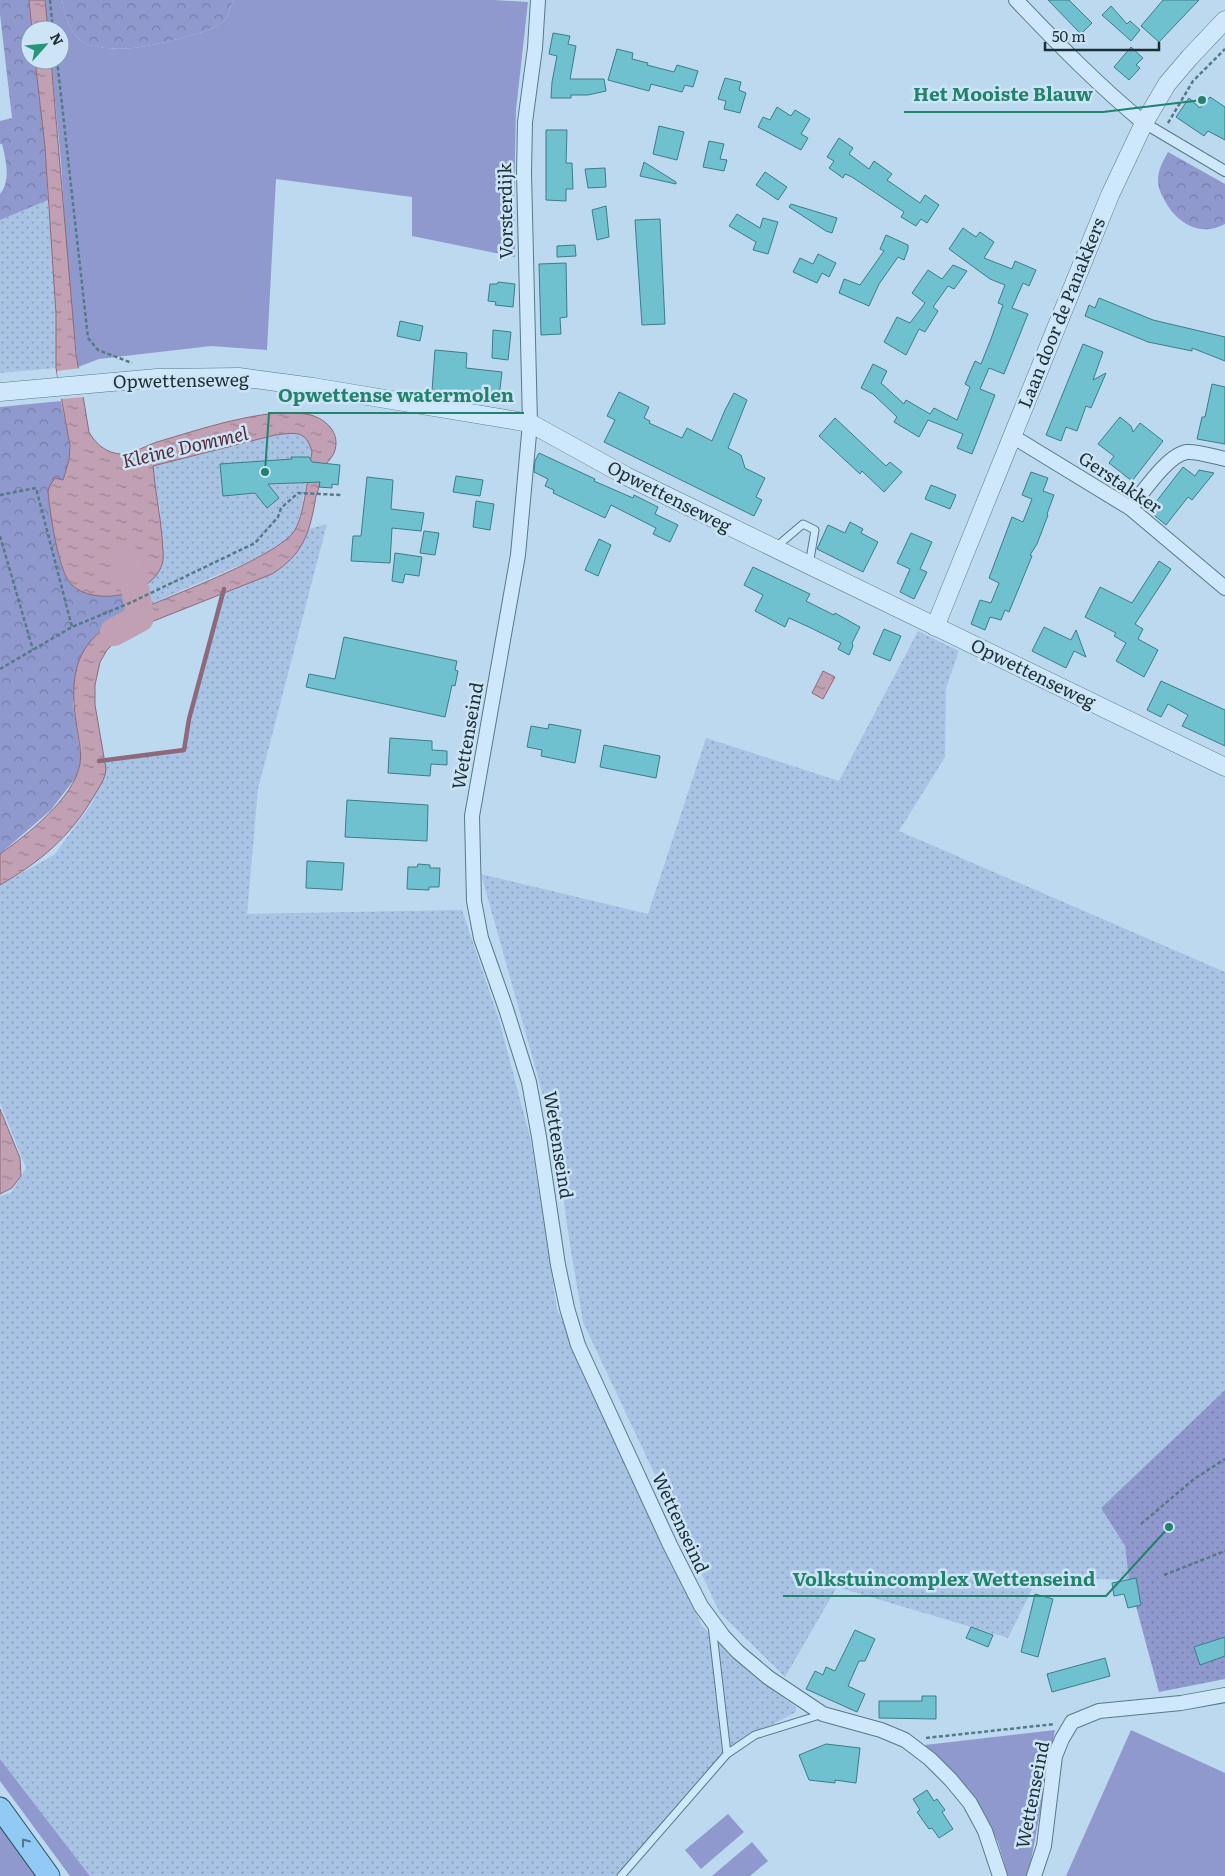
<svg xmlns="http://www.w3.org/2000/svg" width="1225" height="1876" viewBox="0 0 1225 1876" font-family="Literata,serif">
<style>
.farmland{fill:url(#farmland-dots)}
.grass{fill:#9099cd}
.forest{fill:url(#forest-crowns)}
.garden{fill:url(#garden-dots)}
.water{fill:url(#water-ripples);stroke:#8e687b}
.pier{fill:#bcd9ef}
.lines{fill:none;stroke-linecap:round;stroke-linejoin:round}
.stream{stroke:#8e687b;stroke-width:4.5}
.river{stroke:#c0a0b2;stroke-width:28}
.building{fill:#70c1cf;stroke:#3a7d87}
.service-casing{stroke:#557a87;stroke-width:9}
.pedestrian-casing{stroke:#557a87;stroke-width:12}
.minor-casing{stroke:#557a87;stroke-width:16}
.tertiary-casing{stroke:#557a87;stroke-width:19}
.primary-casing{stroke:#2a4c54;stroke-width:23}
.path{stroke:#557a87;stroke-width:2.5;stroke-dasharray:4 2.5;stroke-linecap:butt}
.service{stroke:#cfe7fa;stroke-width:7}
.pedestrian{stroke:#cfe7fa;stroke-width:10}
.minor{stroke:#cfe7fa;stroke-width:14}
.tertiary{stroke:#cfe7fa;stroke-width:18}
.primary{stroke:#91cbf5;stroke-width:21}
.oneway{stroke:#50768c}
.labels{text-anchor:middle;stroke-width:5;stroke-linejoin:round;paint-order:stroke}
.street-label{font-size:18px;fill:#1b3036;stroke:#cce4f6}
.water-label{font-size:19px;font-style:italic;fill:#562938;stroke:#cce4f6}
.leader{fill:none;stroke:#21836b;stroke-width:2}
.callout-dot{fill:#21836b;stroke:#cce4f6;stroke-width:2}
.callout-label{font-size:19px;text-anchor:middle;font-weight:bold;fill:#21836b;stroke:#cce4f6;stroke-width:5;stroke-linejoin:round;paint-order:stroke}
</style>
<defs>
<pattern id="farmland-dots" width="8" height="8" patternUnits="userSpaceOnUse" patternTransform="scale(1.25)"><rect width="8" height="8" fill="#a9c3e5"/><path d="M2 2h.1M6 6h.1" fill="none" stroke="#899fba" stroke-width="1.8" stroke-linecap="round"/></pattern>
<pattern id="forest-crowns" width="20" height="18" patternUnits="userSpaceOnUse" patternTransform="scale(1.25)"><rect width="20" height="18" fill="#9099cd"/><path d="M2 6a3 3 0 1 1 6 0M12 15a3 3 0 1 1 6 0" fill="none" stroke="#757da7"/></pattern>
<pattern id="garden-dots" width="8" height="8" patternUnits="userSpaceOnUse" patternTransform="scale(1.25)"><rect width="8" height="8" fill="#9099cd"/><path d="M2 2h.1M6 6h.1" fill="none" stroke="#757da7" stroke-width="1.8" stroke-linecap="round"/></pattern>
<pattern id="water-ripples" width="26" height="14" patternUnits="userSpaceOnUse" patternTransform="scale(1.25)"><rect width="26" height="14" fill="#c0a0b2"/><path d="M2 4q2-2 4 0t4 0M15 11q2-2 4 0t4 0" fill="none" stroke="#9b8392"/></pattern>
</defs>
<rect width="100%" height="100%" fill="#bcd9ef"/>
<path class="farmland" d="M48,200l8,114v54l-56,5v-153z
M296,433l8,3 6,7 2,9 -11,58 -5,19 -7,9 -21,15 -120,52 -4,-19 8,-5 8,-71 -8,-44 123,-31z
M327,524l-69,265 -11,125 215,-4 37,110 32,121 26,168 145,317 65,59 29,22v5l-69,37 -107,127h-530l-90,-117v-563l11,-3 15,-25 -26,-65v-218l54,-30 39,-53 10,-39 81,-13 5,-31 31,-126 74,-39 15,-25z
M918,631l41,20 -13,37 -1,69 -46,74 326,141v418l-124,118 24,38 4,34 -91,-3 -30,61 -171,-51 -52,90 -65,-64 -137,-291 -13,-77 -16,-111 -73,-260 167,40 58,-176 133,43z"/>
<path class="grass" d="M45,0h17c2,14 8,31 19,41 8,7 41,9 52,7 18,-2 80,-15 91,-27 4,-5 7,-15 9,-21h261l34,2 -12,108 -2,89 1,58 -103,-21v-39l-136,-18 -9,171 -56,-4 -112,13 -21,8 -10,-92 -7,-113 -10,-102h9v-30h-12z
M1055,1730l-24,131 -5,15h-18l-10,-34 -24,-45 -49,-52z
M1131,1730l94,43v103h-159z
M0,1759l90,117h-20l-70,-95z
M728,1814l16,18 -43,37 -16,-19z
M0,1822l39,54h-39z
M752,1842l16,19 -18,15h-38z"/>
<path class="forest" d="M0,0h29l3,30h-2v30h5l10,87 3,53 -48,20v-26c11,-13 6,-34 2,-50h-2v-23l12,-3 -12,-104z
M62,0h171c-2,6 -5,16 -9,21 -11,12 -73,25 -91,27 -11,2 -44,0 -52,-7 -11,-10 -17,-27 -19,-41z
M1168,152l57,32v40c-25,14 -50,-2 -61,-25 -3,-5 -6,-12 -6,-18 0,-12 5,-20 10,-29z
M61,401c3,18 11,40 8,59 -2,16 -12,29 -20,43 4,19 9,68 22,81 7,7 19,10 29,11 14,3 32,-2 44,-9l4,19 -41,20 -34,78 7,48v13l-4,13 -25,33 -51,44v-447z"/>
<path class="garden" d="M1225,1390v289l-66,13 -30,-112 -4,-34 -24,-38z"/>
<path class="water" d="M29,0h16l3,30h-16z
M35,60h16l25,294 13,78c8,14 20,23 37,22 5,0 24,-10 31,-12 41,-12 108,-35 149,-28 19,3 36,19 28,39 -4,8 -12,14 -14,23 -1,3 0,8 -1,11 -1,5 -4,10 -4,15 -6,33 -13,53 -43,72l-126,50 -30,17 -9,9 -7,12 -5,23v20l11,64c-1,11 -7,18 -12,27 -24,41 -54,66 -94,89v-31c27,-19 74,-56 80,-90 2,-13 -2,-28 -4,-42 -7,-52 1,-82 50,-107 34,-15 153,-58 169,-85 10,-18 13,-58 17,-78 -6,-23 -18,-19 -37,-17l-122,31c2,24 7,47 9,71 0,8 2,16 1,23 -5,35 -69,48 -92,24 -13,-13 -21,-72 -23,-92l2,-7 5,-7 8,2 6,-20 1,-14 -14,-78v-54l-11,-167z
M823,671l12,6 -12,22 -11,-6z
M0,1109l20,49 1,18 -9,12 -12,6z"/>
<path class="pier" d="M81,368l4,29 -25,2 -3,-28z"/>
<g class="lines">
<path class="stream" d="M99,761l85,-11 5,-31 35,-130"/>
<path class="river" d="M114,632l26,-14 -4,-25 -12,-39"/>
</g>
<path class="building" d="M1048,0h21l23,23 -11,11z
M1163,0h36l-40,42 -18,-16z
M1111,6l16,18 3,-3 10,9 -9,11 -29,-26z
M553,33l17,3 -2,8 8,2 -6,33h34l2,12 -18,4h-17v3h-20l1,-16 5,-26 -8,-2z
M1131,47l12,11 -7,7 4,3 -11,12 -15,-13z
M617,49l16,4 -1,6 16,4 -1,2 27,7 3,-7 21,6 -5,16 -8,-2 -3,7 -31,-8 -2,7 -41,-11z
M725,78l16,4 -2,8 7,3 -6,20 -16,-4 2,-8 -8,-2z
M1210,97l15,10v33l-17,-9 -4,5 -28,-19 13,-19 11,10z
M777,107l14,9 4,-6 15,9 -9,15 7,4 -7,12 -43,-23 5,-10 7,3z
M659,126l25,6 -7,28 -24,-6z
M546,130h21l-1,33h6l1,26h-7v12l-20,-1z
M839,138l14,10 -4,6 20,15 5,-8 18,13 -5,6 33,23 5,-8 14,10 -12,18 -6,-4 -5,7 -15,-9 3,-5 -52,-35 -7,-3 -2,4 -14,-10 5,-7 -7,-4z
M709,141l15,3 -4,15 7,1 -3,11 -21,-4z
M644,162l32,20v2l-36,-8z
M605,168l1,19 -18,1 -3,-19z
M765,172l22,15 -9,13 -22,-15z
M791,204l46,14 -5,15 -6,-2 -37,-24z
M606,206l3,31 -12,3 -5,-30z
M737,214l23,14 3,-10 15,4 -10,32 -15,-4 3,-8 -27,-16z
M660,219l5,105 -23,1 -7,-105z
M963,228l13,9 4,-5 14,10 -10,16 28,11 3,-8 21,9 -7,16 -6,-3 -11,25 16,6 -24,60 -15,-6 -9,21 15,6 -23,59 -15,-6 6,-14 -35,-14 -9,17 -25,-15 3,-5 -24,-23 -12,-6 12,-24 14,7 -6,12 23,21 2,-4 24,14 4,-6 23,12 13,-33 -5,-3 10,-23 6,3 10,-25 12,-34 -5,-2 7,-18 -15,-6 -41,-30z
M886,235l22,10v4l-4,11 -6,-3 -19,27 -10,22 -30,-13 5,-14 16,6 24,-34 -4,-2z
M575,245l1,11 -19,1v-11z
M818,254l18,9 -7,14 -7,-4 -5,10 -24,-11 7,-14 13,6z
M566,263l1,54 -7,1 1,16 -20,1 -2,-71z
M953,265l14,6 -13,18 -6,-3 -15,21 5,4 -13,21 -6,-3 -13,26 -22,-13 13,-25 13,6 15,-20 -13,-10 16,-23 14,9z
M498,282l17,2 -2,23 -18,-2 1,-3 -8,-1 2,-17h7z
M1099,298l54,22 72,17v24l-33,-13v3l-44,-9 -63,-26 4,-11 6,3z
M400,321l23,5 -3,15 -23,-5z
M493,330l18,2 -3,28 -16,-2z
M1083,344l20,8 -10,28 13,-7 -15,35 -5,-2 -9,25 -11,-4 -5,14 -15,-6z
M435,350l32,3 -1,15 36,4 -3,25 -67,-6z
M1212,384l13,3v57l-28,-5 5,-22h3z
M619,392l30,15 -5,11 6,3 -1,2 33,15 5,-10 25,13 13,-31 9,-17 13,7 -19,48 13,7 4,13 20,10 -9,19 6,3 -8,16 -150,-74 11,-22 -8,-4z
M1120,417l11,9 2,6 7,-9 23,18 -31,40 -23,-18 5,-7 -16,-12z
M835,418l51,48 4,-4 12,10 -18,20 -22,-21 -2,3 -41,-38z
M539,453l56,26 -1,2 39,17 1,-3 24,12 -3,7 23,11 -8,17 -17,-8 3,-6 -45,-23 -6,13 -52,-25 1,-3 -9,-4 3,-7 -14,-7 1,-11z
M291,457h18l3,5 28,3 -2,20 -6,-1v4l-13,-1 1,-5 -52,2 11,14 -12,10 -12,-15 -32,3 -3,-32 72,-5z
M1183,467l12,9 4,-6 15,3 -22,27 -4,-3 -22,28 -17,-14z
M1031,472l17,6 -5,13 11,4 -7,19 1,1 -11,29 -7,11 2,1 -23,56 -4,-2 -4,10 -11,-3 -5,13 -14,-6 9,-24 11,3 8,-20 -10,-5 23,-61 11,5 9,-23 -10,-4z
M456,476l27,4 -3,16 -27,-4z
M367,477l26,3 -2,29 33,4 -3,18 -29,-3 -2,35 -39,-2 2,-25h8z
M931,485l25,10 -6,14 -25,-10z
M476,501l18,3 -4,26 -17,-3z
M850,522l13,7 -2,4 17,9 -15,30 -46,-23 11,-24 17,8z
M424,531l15,2 -4,22 -15,-2z
M911,533l21,9 -12,27 7,3 -13,27 -14,-7 10,-23 -13,-6z
M599,539l12,6 -13,31 -13,-6z
M395,553l27,4 -3,19 -14,-2 -2,9 -11,-2z
M1159,561l12,8 -36,55 8,5 -5,10 20,11 -14,27 -28,-16 10,-18 -12,-7 2,-3 -31,-16 15,-30 32,16z
M753,567l57,27 -4,7 28,14 1,-2 25,14 -8,16 1,3 -4,9 -11,-6 3,-6 -30,-15 -22,-10 -4,9 -30,-16 8,-16 -19,-10z
M1044,627l27,13 5,-10 10,27 -12,-6 -8,17 -34,-17z
M884,629l17,7 -11,25 -17,-7z
M344,637l113,24 -2,9 3,1 -3,15 -3,-1 -7,32 -139,-30 3,-13 26,5z
M1161,681l64,29v36l-43,-20 6,-11 -20,-11 -7,13 -14,-7z
M549,724l32,6 -6,33 -34,-7 1,-6 -15,-3 4,-21 17,3z
M390,738l42,3v9l15,1v14l-16,-1 -1,12 -42,-3z
M604,745l56,11 -4,22 -56,-11z
M347,800l81,5 -1,36 -82,-4z
M307,861l37,2 -2,27 -36,-2z
M418,864l12,1v3h10l-1,19h-10v3l-22,-1 1,-22h9z
M1136,1578l5,27 -13,3 -4,-14 -10,2 -2,-13z
M1035,1594l18,5 -15,58 -17,-5z
M971,1627l22,8 -5,12 -22,-9z
M855,1630l20,9 -10,22h-6l-11,25 17,8 -8,18 -51,-23 9,-18 8,4 3,-8 9,4z
M1225,1637v19l-25,9 -6,-18z
M1105,1658l5,18 -58,16 -5,-18z
M922,1696h14v23l-57,-1v-17h43z
M826,1744l34,4 -4,35 -21,-3v3l-26,-3 -10,-25z
M927,1790l7,11 3,-2 8,11 -3,2 11,17 -14,9 -7,-10 -3,1 -12,-17 3,-2 -7,-11z"/>
<g class="lines">
<defs>
<path id="service" d="M776,547l27,-23 12,6 -6,35
M712,1625l15,129
M621,1876l106,-122 28,-19 68,-21"/>
<path id="pedestrian" d="M1144,123l81,48"/>
<path id="minor" d="M538,0l-3,48 -10,74 -1,51 6,250 -12,132 -46,261 2,85 7,37 25,71 23,73 10,55 19,128 9,43 11,37 92,200 31,61 22,30 15,16 31,26 54,36 58,16 24,10 25,19 21,21 19,23 15,28 15,45
M1016,0c41,43 82,85 128,123
M1012,436l118,72 95,80
M1130,508c12,-14 38,-54 57,-56 10,-1 28,5 38,7
M1034,1876l10,-30 11,-90 7,-17 10,-17 27,-11 82,-8 44,-8"/>
<path id="tertiary" d="M0,392l157,-14 82,-1 74,10 217,36 96,53 599,291
M935,627l175,-432 34,-72 23,-39 23,-27 35,-37"/>
<path id="primary" d="M0,1808l49,68"/>
</defs>
<use href="#service" class="service-casing"/>
<use href="#pedestrian" class="pedestrian-casing"/>
<use href="#minor" class="minor-casing"/>
<use href="#tertiary" class="tertiary-casing"/>
<use href="#primary" class="primary-casing"/>
<path class="path" d="M50,0l3,30
M57,60l31,278 10,12 34,13
M1168,123l25,-42 32,-32
M0,495l36,-7 36,139
M0,536l33,114
M0,669l72,-42 60,-25 123,-59 23,-26 3,-9 17,-15 44,2
M1141,1524l53,-45 31,-20
M1164,1575l61,-24
M926,1738l129,-14"/>
<use href="#service" class="service"/>
<use href="#pedestrian" class="pedestrian"/>
<use href="#minor" class="minor"/>
<use href="#tertiary" class="tertiary"/>
<use href="#primary" class="primary"/>
</g>
<defs><path id="oneway-chevron" d="M-2-3.5L2.5 0L-2 3.5" fill="none" stroke-width="1.6" stroke-linecap="round" stroke-linejoin="round" transform="scale(1.25)"/></defs>
<use class="oneway" href="#oneway-chevron" transform="translate(25 1842) rotate(-126)"/>
<g class="labels">
<g class="street-label">
<text transform="translate(506 211) rotate(-91)" y="6">Vorsterdijk</text>
<text transform="translate(1062 313) rotate(-68)" y="6">Laan door de Panakkers</text>
<text transform="translate(181 381) rotate(-1)" y="6">Opwettenseweg</text>
<text transform="translate(1120 483) rotate(34)" y="6">Gerstakker</text>
<text transform="translate(669 497) rotate(27)" y="6">Opwettenseweg</text>
<text transform="translate(1033 674) rotate(26)" y="6">Opwettenseweg</text>
<text transform="translate(468 736) rotate(-80)" y="6">Wettenseind</text>
<text transform="translate(558 1145) rotate(81)" y="6">Wettenseind</text>
<text transform="translate(680 1523) rotate(65)" y="6">Wettenseind</text>
<text transform="translate(1033 1795) rotate(-79)" y="6">Wettenseind</text>
</g>
<g class="water-label">
<text transform="translate(185 447) rotate(-13)" y="7">Kleine Dommel</text>
</g>
</g>
<path class="leader" d="M1202 100L1103 112H904M265 472L269 413H524M1169 1527L1106 1596H783"/>
<g class="callout-dot">
<circle cx="1202" cy="100" r="5"/>
<circle cx="265" cy="472" r="5"/>
<circle cx="1169" cy="1527" r="5"/>
</g>
<g class="callout-label">
<text x="1003" y="101">Het Mooiste Blauw</text>
<text x="396" y="402">Opwettense watermolen</text>
<text x="944" y="1586">Volkstuincomplex Wettenseind</text>
</g>
<g transform="translate(45 45) rotate(63)"><circle r="24" fill="#cce4f6" stroke="#859ca9"/>
<path d="M0-4L9 19L0 12L-9 19Z" fill="#239878"/>
<text y="-8" font-size="14" font-weight="bold" text-anchor="middle" fill="#1b3036">N</text>
</g>
<path d="M1045 42v8h114v-8" fill="none" stroke="#1b3036" stroke-width="2.5"/>
<text x="1052" y="42" font-size="15" fill="#1b3036" stroke="#cce4f6" stroke-width="4" paint-order="stroke">50 m</text>
</svg>
